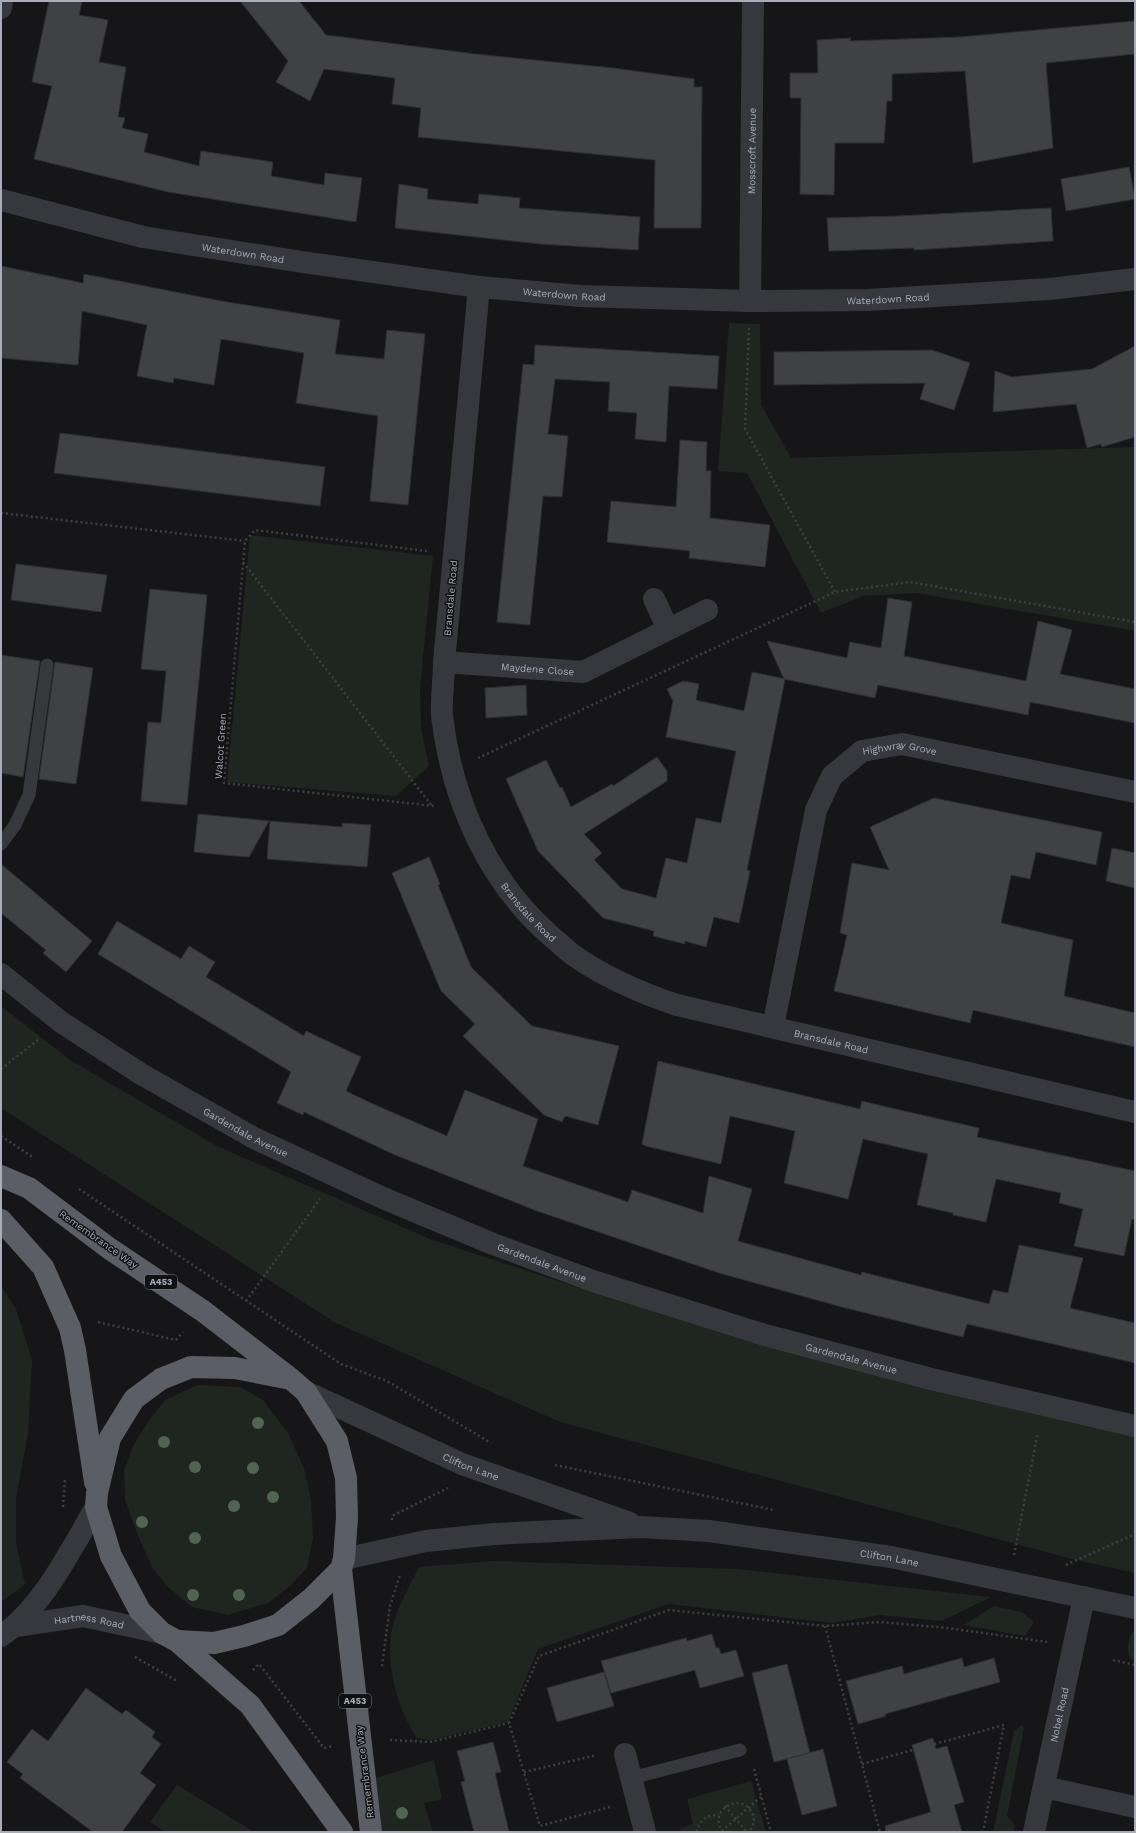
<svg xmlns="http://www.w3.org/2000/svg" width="1136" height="1833" font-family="'Work Sans',sans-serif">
<rect width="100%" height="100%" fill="#161618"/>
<g fill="#1e261f">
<path d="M729,323L760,324L761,405L791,458L1135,447V631L916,593L863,596L821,613L747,473L718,471Z"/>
<path d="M250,535L433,556L420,689L421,728L429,766L396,796L227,782Z"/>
<path d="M1,1006L70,1060L217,1146L430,1239L580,1288L1135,1434V1573L1076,1560L560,1422L334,1322L1,1108Z"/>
<path d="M1,1286L16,1309L32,1360L28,1434L16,1498V1543L25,1584L1,1602Z"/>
<path d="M198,1385L240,1387L263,1400L288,1433L304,1468L311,1499L313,1538L307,1568L289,1587L268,1603L228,1615L192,1607L169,1588L153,1569L138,1536L125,1500L124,1470L133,1446L147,1423L165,1400Z"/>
<path d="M492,1561L738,1569L991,1597L942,1621L880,1615L832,1623L669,1604L538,1649L508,1722L430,1740L417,1738C398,1710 387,1669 391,1635C394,1611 409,1588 419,1567Z"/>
<path d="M994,1606L1022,1612L1034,1622L1025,1636L964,1625Z"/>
<path d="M1135,1629V1661L1130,1659C1126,1650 1128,1636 1135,1629Z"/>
<path d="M1022,1725L1024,1728L1007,1816L1015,1825L1014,1832H993L1014,1731Z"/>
<path d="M434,1760L442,1799L424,1803L433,1832H380L366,1781Z"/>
<path d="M751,1781L766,1832H681L680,1828L693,1824L687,1799Z"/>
<path d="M177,1785L254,1832H166L150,1822Z"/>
</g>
<g fill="#404145" stroke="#303034">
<path d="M49,1H82L79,15L108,20L99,62L126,67L118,117L125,118L122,128L148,134L144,152L199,166L201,151L273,162L271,176L324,185L325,173L362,178L356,222L168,192L34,159L52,86L32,82Z"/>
<path d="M240,1H299L326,35L475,54L613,68L694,79V87H702L701,228H654L655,160L418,137L421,108L392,104L395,78L324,69L310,101L276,82L288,61Z"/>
<path d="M1135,21V54L1046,63L1053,148L973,163L965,71L892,74V101H887L884,143H835L834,195L800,194L801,98H790V73H818L817,40L851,38L850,41L960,37Z"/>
<path d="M1129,167L1135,199L1066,211L1061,179Z"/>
<path d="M399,184L428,189L427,199L478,204L479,194L520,198L519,208L640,217L638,250L540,244L395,228Z"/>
<path d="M1051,208L1053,241L914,250V248L829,251L827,218L899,216Z"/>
<path d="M1,266L83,283L84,274L221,301L340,320L335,354L384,359L387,330L425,334L408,505L370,501L378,416L296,403L304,353L221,339L214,385L174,378L173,383L137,376L147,325L82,311L78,365L1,358Z"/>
<path d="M535,345L719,356L717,389L669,386L666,442L635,439L637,413L608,411L610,382L555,379L548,434L568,436L562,497L543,496L530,625L497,622L523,364L534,365Z"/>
<path d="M1135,346V437L1102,447L1101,444L1087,448L1076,404L993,412L995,371L1012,377L1092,369Z"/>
<path d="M932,350L970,363L954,410L920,399L925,383L774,385V352Z"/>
<path d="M60,433L325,467L320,506L54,473Z"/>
<path d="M680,440L707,442L706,471H711L710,518L770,525L765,567L689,558L690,551L607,542L611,501L676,507Z"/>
<path d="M16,564L107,575L101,612L11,600Z"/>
<path d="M150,589L207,595L187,805L141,801L148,722L161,723L166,671L141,669Z"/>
<path d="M888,598L912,602L904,656L1026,681L1038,621L1072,630L1060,674L1135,689V723L1030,702L1028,715L878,685L875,698L784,679L767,641L847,658L850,642L881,648Z"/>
<path d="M1,655L40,661L23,777L1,773Z"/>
<path d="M55,662L93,668L76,784L39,779Z"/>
<path d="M752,672L785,679L747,870L750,871L739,923L714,917L706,947L685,941V944L653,936L654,931L603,918L538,851L506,779L546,760L560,788L562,787L571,807L612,784L613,786L657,757L667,771V781L584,834L602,853L594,860L622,889L656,898L666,858L687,863L696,818L721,823L736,751L666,737L673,701L667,689L683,681L699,684L696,700L744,711Z"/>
<path d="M526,685L527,715L486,718L485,688Z"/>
<path d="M934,798L1102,832L1096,865L1036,852L1030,879L1011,875L1001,923L1073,940L1064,996L1135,1013V1047L973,1010L970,1023L834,991L847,935L840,933L852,863L889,870L870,827Z"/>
<path d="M198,814L250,819L269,821L249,857L223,855L194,852Z"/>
<path d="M270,821L342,827V823L371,825L367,867L267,859Z"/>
<path d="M1112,848L1135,853V888L1106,881Z"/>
<path d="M429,857L440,884L438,885L471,967L532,1026L619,1046L598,1125L565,1116L562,1122L544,1115L463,1036L475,1024L441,991L392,873Z"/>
<path d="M1,864L92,941L66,972L43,953L46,950L1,913Z"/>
<path d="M117,921L181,959L189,946L215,962L206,977L304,1036L306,1031L361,1057L346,1091L373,1104L447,1136L465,1090L538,1119L523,1166L628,1202L632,1190L703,1213L709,1176L752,1189L738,1241L861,1275L862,1272L989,1304L993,1290L1008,1293L1019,1245L1083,1258L1070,1308L1135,1323V1363L967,1324L963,1337L842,1307L719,1273L537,1211L395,1155L304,1112L303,1115L277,1103L291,1072L98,954Z"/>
<path d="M658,1061L860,1109L862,1101L891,1108L979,1128L977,1137L1135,1171V1220L1132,1219L1124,1256L1074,1246L1083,1209L1059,1203L1061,1193L996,1179L986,1222L953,1215V1213L917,1205L928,1154L863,1139L848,1199L784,1183L795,1131L730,1116L721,1164L646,1146L642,1144Z"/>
<path d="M712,1634L716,1648H719L721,1654L736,1650L744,1676L700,1688L695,1670L611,1693L601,1661L686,1638L687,1641Z"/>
<path d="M962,1658L964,1667L994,1658L1000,1682L885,1714L886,1716L858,1724L846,1681L902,1666L904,1674Z"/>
<path d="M787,1664L810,1753L774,1762L752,1673Z"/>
<path d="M604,1672L614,1706L557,1722L547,1688Z"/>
<path d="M86,1688L122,1714L126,1710L155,1732L152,1737L161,1744L140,1773L156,1785L122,1832H93L20,1778L23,1774L7,1762L32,1729L48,1741Z"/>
<path d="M933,1738L936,1749L947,1746L964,1802L954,1805L962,1832H886L885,1826L931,1812L912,1745Z"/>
<path d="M493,1742L501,1772L495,1773L509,1832H474L461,1782L465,1781L457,1751Z"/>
<path d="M823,1749L837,1806L802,1815L787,1759Z"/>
</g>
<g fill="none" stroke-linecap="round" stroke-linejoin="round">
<g stroke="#3d3f44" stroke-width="2.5" stroke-dasharray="2 3" stroke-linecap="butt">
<path d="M749,328L745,429L835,592"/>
<path d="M1,513L245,541"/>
<path d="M427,551L255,530L245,541L224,783L434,806"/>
<path d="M243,562L432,806"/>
<path d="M478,758L835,592L910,582L1135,622"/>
<path d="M1,1069L39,1039"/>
<path d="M1,1136L34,1158"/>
<path d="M79,1189L341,1364L387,1381L491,1443"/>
<path d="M246,1301L320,1199"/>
<path d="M98,1322L176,1340L183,1332"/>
<path d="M555,1465L774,1510"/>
<path d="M63,1507L65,1478"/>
<path d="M392,1520V1516L448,1488"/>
<path d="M1014,1555L1038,1432"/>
<path d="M1066,1565L1135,1534"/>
<path d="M825,1626L880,1832"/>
<path d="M135,1657L177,1681"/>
<path d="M1113,1660L1135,1665"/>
<path d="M382,1666L390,1606L400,1575"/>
<path d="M253,1670L259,1664L324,1748L334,1746"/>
<path d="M390,1740L430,1742L509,1723"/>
<path d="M862,1764L1004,1725L983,1832"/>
<path d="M754,1769L771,1832"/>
<path d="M524,1772L597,1755"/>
<path d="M725,1806L747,1832"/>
<path d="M610,1807L540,1826L509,1723L539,1656L669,1610L825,1626L880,1622L947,1628L1047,1642"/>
<path d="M722,1831L761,1797"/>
<path d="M697,1832C699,1820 707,1815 719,1815"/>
<path d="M723,1832C706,1811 742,1789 753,1815C755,1821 753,1827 749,1832"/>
</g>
<g stroke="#37383d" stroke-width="13">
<path d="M1,844L15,825L29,795L47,665"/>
<path d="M631,1778L740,1750"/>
</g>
<g stroke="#37383d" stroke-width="22">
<path d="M1,8L2,1"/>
<path id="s1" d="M1,200L143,237L302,262L479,287L581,296L750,301L868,300L1050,289L1135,279"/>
<path id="s2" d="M479,287L444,662C444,679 441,699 442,716C452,801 488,882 553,938C561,944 568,952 576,957C608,979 641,993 677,1005L1135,1112"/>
<path id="s3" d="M750,301L753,1"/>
<path d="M654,599L668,629"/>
<path id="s4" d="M444,662L583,672L707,610"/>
<path id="s5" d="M1,974L61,1022L141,1074L254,1138L383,1198L493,1244L593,1281L765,1335L931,1379L1135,1426"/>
<path id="s6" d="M773,1027L816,810L832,776L862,751L902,744L1135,792"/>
<path id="s7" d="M16,1626L83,1616L162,1633"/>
<path d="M1,1636C42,1609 71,1549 96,1507"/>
<path d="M625,1754L645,1832"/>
<path d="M1044,1787L1135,1807"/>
<path id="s8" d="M1034,1832L1084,1597"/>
</g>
<g stroke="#37383d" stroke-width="22">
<path id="s9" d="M306,1392L462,1464L630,1523"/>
<path id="s10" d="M344,1559L426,1541L494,1534L641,1527L709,1531L891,1557L1135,1608"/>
</g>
<g stroke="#5b5e65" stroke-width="22">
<path d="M1,1176L29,1188L110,1249L203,1311L291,1379L306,1392L337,1441L346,1478L347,1518L344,1559L341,1569L311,1599L278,1625L244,1636L214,1643L177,1641L162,1633L140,1611L111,1556L96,1507L97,1493L110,1438L134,1399L161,1379L191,1367L235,1368L291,1379"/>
<path d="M1,1220L43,1267L70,1328L75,1350L95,1482"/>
<path d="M341,1569L371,1832"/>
<path d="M177,1641L250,1705L342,1832"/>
</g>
</g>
<g fill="#506452">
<circle cx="258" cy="1423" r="6"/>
<circle cx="164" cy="1442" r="6"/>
<circle cx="195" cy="1467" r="6"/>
<circle cx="253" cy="1468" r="6"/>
<circle cx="273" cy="1497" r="6"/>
<circle cx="234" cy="1506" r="6"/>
<circle cx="142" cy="1522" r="6"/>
<circle cx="195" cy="1538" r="6"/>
<circle cx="193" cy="1595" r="6"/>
<circle cx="239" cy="1595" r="6"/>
<circle cx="402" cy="1813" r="6"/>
</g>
<g text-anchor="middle" stroke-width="3" stroke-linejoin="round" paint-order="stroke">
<g fill="#111113" stroke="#7b7e86" stroke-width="1">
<rect x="145" y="1275" width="32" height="14" rx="3"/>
<rect x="339" y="1694" width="32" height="14" rx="3"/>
</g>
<g font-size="9" font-weight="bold" fill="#a8adb8">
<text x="161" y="1285">A453</text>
<text x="355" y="1704">A453</text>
</g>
<g font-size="10" fill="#a8adb8" stroke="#111113">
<text dy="4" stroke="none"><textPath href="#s3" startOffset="150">Mosscroft Avenue</textPath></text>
<text dy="4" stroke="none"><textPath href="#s1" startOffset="248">Waterdown Road</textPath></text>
<text dy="4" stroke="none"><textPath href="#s1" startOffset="572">Waterdown Road</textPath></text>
<text dy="4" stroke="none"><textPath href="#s1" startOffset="896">Waterdown Road</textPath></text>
<text transform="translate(450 598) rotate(-85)" y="4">Bransdale Road</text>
<text dy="4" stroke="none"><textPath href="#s4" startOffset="94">Maydene Close</textPath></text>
<text transform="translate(220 746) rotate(-86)" y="4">Walcot Green</text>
<text dy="4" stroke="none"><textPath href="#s6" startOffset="336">Highwray Grove</textPath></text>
<text dy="4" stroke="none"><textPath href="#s2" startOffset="649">Bransdale Road</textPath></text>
<text dy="4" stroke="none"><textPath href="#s2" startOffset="985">Bransdale Road</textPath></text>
<text dy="4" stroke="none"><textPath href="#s5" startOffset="292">Gardendale Avenue</textPath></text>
<text transform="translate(99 1239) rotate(35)" y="4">Remembrance Way</text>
<text dy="4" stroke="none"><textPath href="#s5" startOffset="616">Gardendale Avenue</textPath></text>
<text dy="4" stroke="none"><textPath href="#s5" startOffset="940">Gardendale Avenue</textPath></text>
<text dy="4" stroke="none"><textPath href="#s9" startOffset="181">Clifton Lane</textPath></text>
<text dy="4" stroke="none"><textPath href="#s10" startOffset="550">Clifton Lane</textPath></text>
<text dy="4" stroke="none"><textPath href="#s7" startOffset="74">Hartness Road</textPath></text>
<text dy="4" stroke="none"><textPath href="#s8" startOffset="120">Nobel Road</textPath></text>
<text transform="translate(364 1772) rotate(-97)" y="4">Remembrance Way</text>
</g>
</g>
<rect width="1136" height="1833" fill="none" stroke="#a8adb8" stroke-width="4"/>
</svg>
